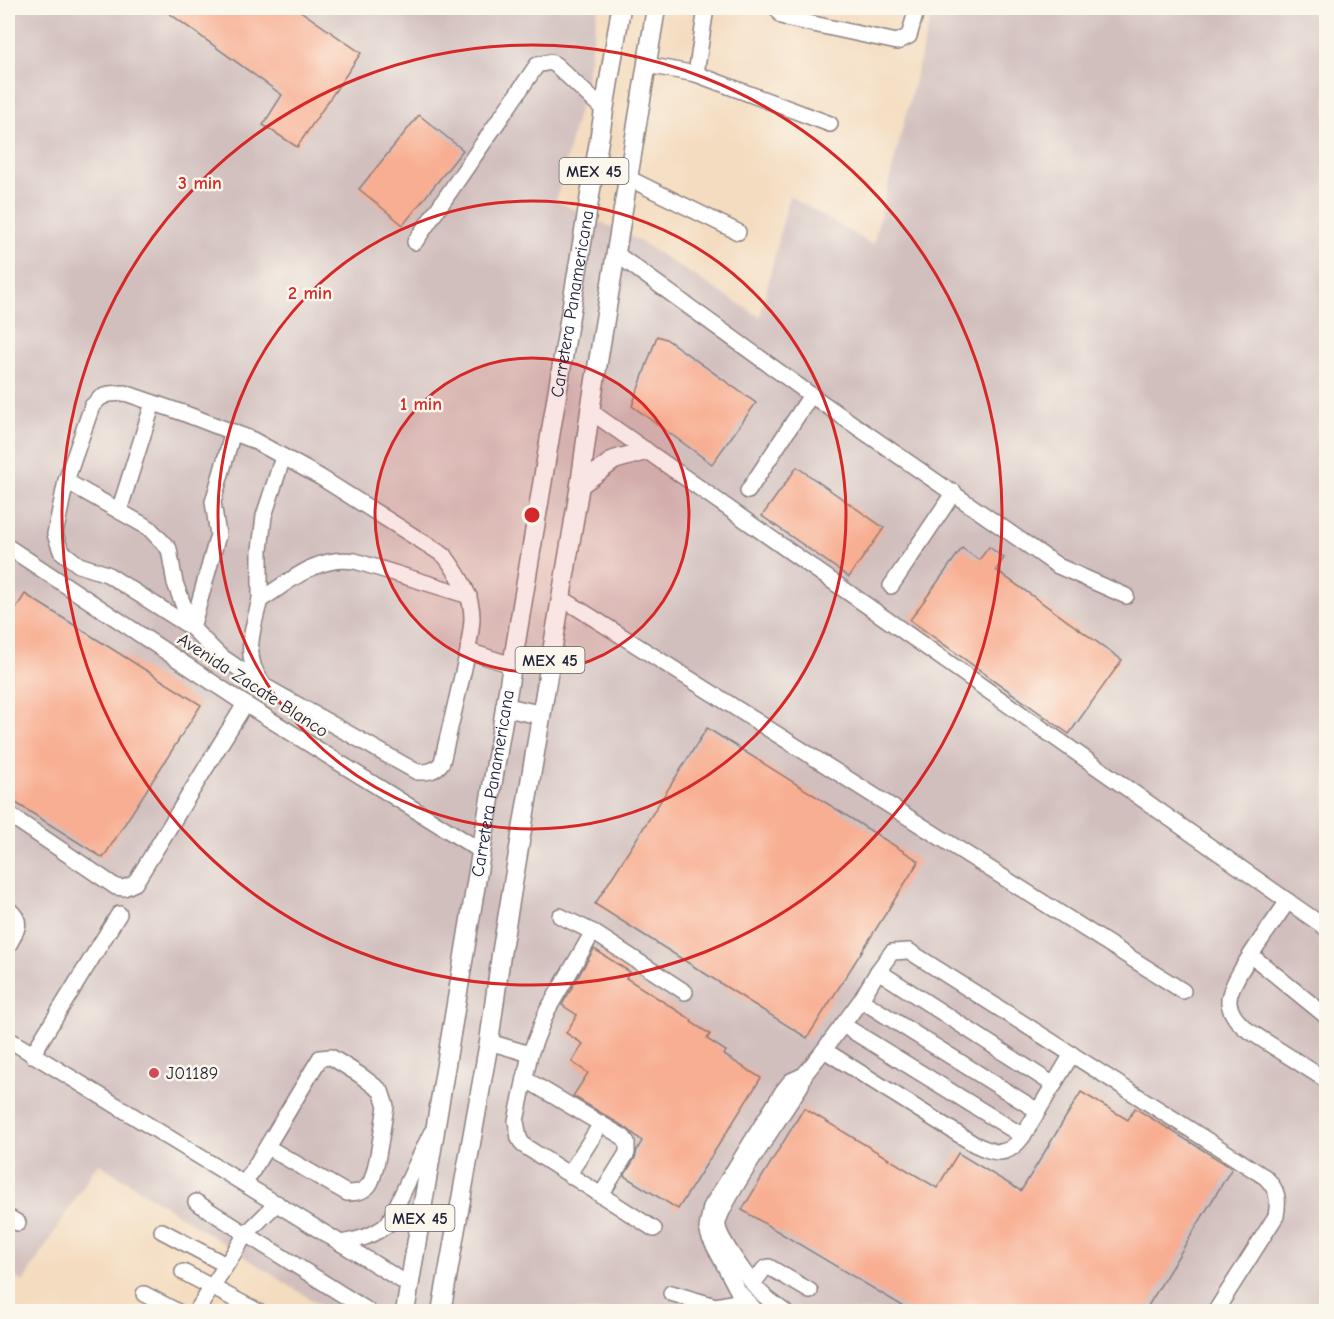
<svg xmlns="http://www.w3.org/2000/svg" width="1334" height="1319" font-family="'Comic Neue',sans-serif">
<rect width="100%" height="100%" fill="#fbf7ec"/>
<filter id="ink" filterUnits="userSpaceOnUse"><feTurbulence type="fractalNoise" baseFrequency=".0167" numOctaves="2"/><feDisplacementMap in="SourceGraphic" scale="12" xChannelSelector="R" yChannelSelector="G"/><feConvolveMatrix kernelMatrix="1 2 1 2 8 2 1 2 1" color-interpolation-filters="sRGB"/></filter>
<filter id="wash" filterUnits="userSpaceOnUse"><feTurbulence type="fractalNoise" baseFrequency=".008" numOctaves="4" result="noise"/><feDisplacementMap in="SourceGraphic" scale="24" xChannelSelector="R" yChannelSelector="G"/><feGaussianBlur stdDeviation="1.35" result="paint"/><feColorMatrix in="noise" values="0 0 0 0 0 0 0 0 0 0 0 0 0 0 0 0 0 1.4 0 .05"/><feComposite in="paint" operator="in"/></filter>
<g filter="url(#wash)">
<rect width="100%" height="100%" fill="#f4dcc0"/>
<path fill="#d1bfbe" d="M8,8H598L587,76L556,201L634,238L760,317L789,196L873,245L933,8H1326V1311H329L98,1163L23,1282L8,1272Z"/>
<g id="blocks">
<g fill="#f8ae92">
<path d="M162,8H296L361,53L297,147L263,125L282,95Z"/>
<path d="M419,115L463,150L403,225L359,189Z"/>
<path d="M657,336L666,339L756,403L712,464L632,406Z"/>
<path d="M797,467L884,528L849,577L762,516Z"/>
<path d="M989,547L1004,558L996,570L1122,660L1069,734L910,620L962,548L979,560Z"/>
<path d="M25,594L201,705L103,858L8,798V621Z"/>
<path d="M707,728L919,861L807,1038L595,904Z"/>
<path d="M594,949L630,972L626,978L692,1020L691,1022L710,1034L707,1039L726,1051L724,1055L761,1078L678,1209L624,1176L635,1158L637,1150L642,1141L628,1129L573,1096L588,1073L572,1062L583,1044L566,1033L577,1015L562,1005Z"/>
<path d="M1081,1092L1128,1120L1135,1108L1232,1168L1145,1311H911L742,1210L804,1108L937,1188L958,1153L1021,1191Z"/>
</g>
</g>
</g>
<g filter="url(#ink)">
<use href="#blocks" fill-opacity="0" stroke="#8b7f7e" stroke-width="1.5"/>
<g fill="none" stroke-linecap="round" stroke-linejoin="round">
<defs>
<g id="minor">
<path d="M777,8L782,16L790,19L897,42L909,36L917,8"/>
<path d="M647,65L696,74L830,124"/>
<path d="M696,74L706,8"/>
<path d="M628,178L738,232"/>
<path d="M415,242L537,65L550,62L556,65L604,110"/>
<path d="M615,253L811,395L1058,566L1126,596"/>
<path d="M590,411L1326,928"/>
<path d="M66,481L149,528L169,549L175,583L192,628"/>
<path d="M748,491L811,395"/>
<path d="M119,511L153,403"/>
<path d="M8,547L245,704L481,851"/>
<path d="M891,586L954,492"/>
<path d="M560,597L1183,991"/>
<path d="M260,600V550L264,516L283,457"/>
<path d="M192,628L218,535L213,502L233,432"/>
<path d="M468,651L442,762C435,772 428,772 417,772L266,687L219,655L192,628L107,574L79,565L61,551L55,534L66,481L92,406L100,398L109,394L125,393L183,413L253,440L320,477L445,556C458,574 472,594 472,617C472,628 469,640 468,651L512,665"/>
<path d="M262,682C242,658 253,627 260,600C291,581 317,555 355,561L469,596"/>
<path d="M8,814L116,887L124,888L135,883L245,704"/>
<path d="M1288,901C1275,921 1227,982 1229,1002C1230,1014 1238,1022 1246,1029L1326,1080"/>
<path d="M8,909C25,922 16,931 8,946"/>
<path d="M560,916L593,932L685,992"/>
<path d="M593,932L547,1011L530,1054L516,1121L519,1138L523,1145L654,1229"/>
<path d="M1252,956L1326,1016"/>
<path d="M878,971L1054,1085"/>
<path d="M861,1000L1038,1111"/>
<path d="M843,1025L1023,1136"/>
<path d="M8,1039L409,1285"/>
<path d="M489,1042L530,1054"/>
<path d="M824,1050L974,1144C996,1154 1007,1158 1023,1136L1072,1054"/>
<path d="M32,1055L119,914"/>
<path d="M525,1079L623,1137L627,1142V1153L601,1195"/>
<path d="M569,1174L601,1124"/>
<path d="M245,1183L320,1058L331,1057L360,1075L381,1091L386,1106C383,1122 377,1175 369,1185C363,1192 356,1193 347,1193L267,1147"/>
<path d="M196,1202L246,1234L277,1203"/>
<path d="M8,1217L18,1223"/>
<path d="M162,1231L226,1265"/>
<path d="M340,1243C359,1240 373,1236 388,1224L431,1133"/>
<path d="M183,1272L259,1312"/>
<path d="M753,1284L764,1269L769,1267L810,1291"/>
<path d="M671,1293L715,1306L745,1300"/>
<path d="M144,1294L178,1312"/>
<path d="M196,1312L246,1234L367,1310"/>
<path d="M757,1312L738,1291L710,1238L707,1228L711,1207L783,1091L791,1081L804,1075L824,1050L861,1000L878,971L892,952L909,951L1265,1177C1278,1190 1279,1199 1276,1216L1215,1312"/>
<path d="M785,1312C776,1305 767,1299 760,1292C750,1281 719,1239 718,1226C716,1208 788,1107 801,1085L804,1075"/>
</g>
<g id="major">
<path d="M580,485L614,460L645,451"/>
<path d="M505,707L541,715"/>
<path id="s1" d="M405,1312L621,8"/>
<path d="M441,1312L489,1042L501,955L580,485L590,411L656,8"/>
</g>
</defs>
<use href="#minor" stroke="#8b7f7e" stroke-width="18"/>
<use href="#major" stroke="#8b7f7e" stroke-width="21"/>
<use href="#minor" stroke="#fff" stroke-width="15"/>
<use href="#major" stroke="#fff" stroke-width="18"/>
</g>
</g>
<circle cx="532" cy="515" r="157" fill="#d62828" fill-opacity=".12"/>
<g fill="none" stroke="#d62828" stroke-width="3">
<circle cx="532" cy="515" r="157"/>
<circle cx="532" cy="515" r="314"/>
<circle cx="532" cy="515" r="470"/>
</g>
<circle fill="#d1495b" stroke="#fbf7ec" stroke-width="2" cx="154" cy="1073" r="6"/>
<g text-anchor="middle" stroke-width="5" stroke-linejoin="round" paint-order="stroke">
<g fill="#fbf7ec" stroke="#636270" stroke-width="1.5">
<rect x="559.5" y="158" width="69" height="26" rx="4.5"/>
<rect x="515.5" y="647" width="69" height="26" rx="4.5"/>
<rect x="385.5" y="1205" width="69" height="26" rx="4.5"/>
</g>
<g font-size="16" font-weight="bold" fill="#22223b">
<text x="594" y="177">MEX 45</text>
<text x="550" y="666">MEX 45</text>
<text x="420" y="1224">MEX 45</text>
</g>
<g font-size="18" fill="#22223b" stroke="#fbf7ec">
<text dy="6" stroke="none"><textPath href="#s1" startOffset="1022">Carretera Panamericana</textPath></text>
<text transform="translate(253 685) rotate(33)" y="6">Avenida Zacate Blanco</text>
<text dy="6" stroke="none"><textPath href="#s1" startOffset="536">Carretera Panamericana</textPath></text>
</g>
<g font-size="18" fill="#22223b" stroke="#fbf7ec" text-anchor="start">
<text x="166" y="1079">J01189</text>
</g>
</g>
<circle cx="532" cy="515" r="9" fill="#d62828" stroke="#fbf7ec" stroke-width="3"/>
<g font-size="18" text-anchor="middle" font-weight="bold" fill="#d62828" stroke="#fbf7ec" stroke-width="5" stroke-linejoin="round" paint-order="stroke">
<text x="200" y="189">3 min</text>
<text x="310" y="299">2 min</text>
<text x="421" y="410">1 min</text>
</g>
<rect width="1334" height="1319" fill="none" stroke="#fbf7ec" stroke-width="30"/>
</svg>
